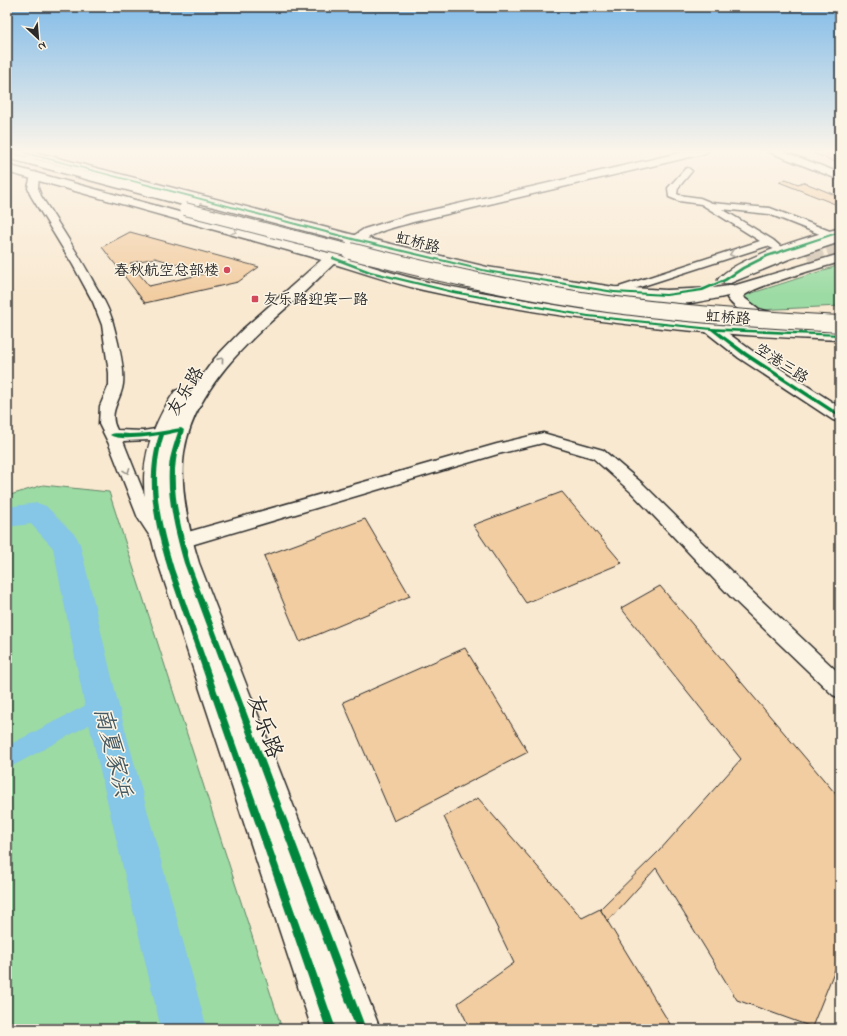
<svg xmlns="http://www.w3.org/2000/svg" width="847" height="1036" font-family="'Indie Flower','LXGW WenKai TC',sans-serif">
<rect width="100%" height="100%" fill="#f9e9d1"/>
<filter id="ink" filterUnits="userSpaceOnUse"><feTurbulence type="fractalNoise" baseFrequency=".025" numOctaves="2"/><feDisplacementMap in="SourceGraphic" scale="8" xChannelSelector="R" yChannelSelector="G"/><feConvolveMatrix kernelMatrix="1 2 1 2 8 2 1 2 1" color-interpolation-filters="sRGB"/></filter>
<g filter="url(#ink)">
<g fill="#9cdba4" stroke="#648368">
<path d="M840,265V306L758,310L737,298Z"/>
<path d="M43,485L109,492L282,1029H7V496Z"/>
</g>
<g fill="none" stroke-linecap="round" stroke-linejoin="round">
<path fill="#86c6e7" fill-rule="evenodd" d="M102,697L109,700L112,707L109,714L7,769V746Z"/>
<path fill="#86c6e7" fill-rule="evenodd" d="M37,503L46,506L76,536L80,544L119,707L207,1029H161L85,707L53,548L31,524L7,527V507Z"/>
</g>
<g fill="#f2cda2" stroke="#2b2b2b" fill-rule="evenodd">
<path d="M820,151H840V164L813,153Z"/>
<path d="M786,179L798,184L803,182L840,197V206L779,182Z"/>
<path d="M130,232L259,267L238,282L145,303L102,247ZM155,258L208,273L149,286L130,263Z"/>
<path d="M562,492L622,563L526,603L473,525Z"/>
<path d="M365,519L410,596L300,642L264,556Z"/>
<path d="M660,586L840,799V957L812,1027L737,1000L656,868L608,921L600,909L659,851L741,759L621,608Z"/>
<path d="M465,648L528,752L394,821L343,702Z"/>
<path d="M478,798L582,918L600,909L673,1029H470L458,1003L514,963L444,817Z"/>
</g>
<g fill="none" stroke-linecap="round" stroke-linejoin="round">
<path stroke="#d0c3b0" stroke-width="12" stroke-dasharray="12 6" stroke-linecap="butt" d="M827,252L840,248"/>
<path stroke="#d0c3b0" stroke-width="16" stroke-dasharray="16 8" stroke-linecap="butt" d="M808,258L830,251"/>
<defs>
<g id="street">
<path d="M688,168L692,171L678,188L677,194L679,195L700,198L712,203L770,208L835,233L836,235L831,238L827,237L769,214L722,209L773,240L781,247L776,250L767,246L618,294H610L608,292L610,290L760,241L701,204L679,201L669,197L668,188L685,169Z"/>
<path d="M35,172L39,175L38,188L41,196C59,225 79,254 95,285C103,298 111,312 114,327C118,342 125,368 123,384C121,401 107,412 117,430L143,431L174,426L179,427L181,431L179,435L151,440L123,441L153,516L168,535L181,534L497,444L543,433L603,450L643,484L745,585L840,674V698L833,695L731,597L631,492L593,458L543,443L498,454L181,548L163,549L157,547L138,518L109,444L99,424L100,406L109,385V373L102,325L93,302L73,265L31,196L28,188L31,175Z"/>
</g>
<g id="secondary">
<path d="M688,151H708L703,154L413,222C400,226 385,229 373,235C345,250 324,274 301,295C252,337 188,392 183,462C181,496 189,530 199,563L380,1029H312L156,556C139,491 136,449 175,391L181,389L187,391L189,394L215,358L243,329L335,248L364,229L410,215Z"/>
<path d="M767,151H782L840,173V180Z"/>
<path d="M840,228V236L771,260L730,283H720L718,280C732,259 814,235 840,228Z"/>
<path d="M712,324L718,326L751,350L840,407V422L833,420L739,358L706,332L704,329L706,326Z"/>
</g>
<g id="primary">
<path d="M12,151H31L358,236L487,267L614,287L666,290L714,288L736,285L840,254V262C824,267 749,287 743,297L759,309L783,316L785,319L783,322C764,327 738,313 727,298L729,295C673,304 616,297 560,288C509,279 459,269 409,257C276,225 145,188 13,153Z"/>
<path d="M7,165L351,259C402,279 455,288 509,297C619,317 729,326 840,330V340C700,335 561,321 423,290C384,281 347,267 308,256C208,228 107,200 7,172Z"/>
<path d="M840,234V242L789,259L730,283H720L718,280L720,277L779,253Z"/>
</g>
<g id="highway">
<path d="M7,152L198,201L200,204L194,208L7,158Z"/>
<path d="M738,285L743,286L745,289L743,292C705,303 669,307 629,305L624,303L621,300L577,299L572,297L569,294L572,291L577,289L643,291L648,293L650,296C681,297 709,292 738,285Z"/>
</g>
</defs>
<use href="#street" stroke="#2b2b2b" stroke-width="3"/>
<use href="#secondary" stroke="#2b2b2b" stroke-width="3"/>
<use href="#primary" stroke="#2b2b2b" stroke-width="3"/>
<use href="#highway" stroke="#2b2b2b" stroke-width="3"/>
<use href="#street" fill="#fcf5e5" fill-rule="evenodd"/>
<use href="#secondary" fill="#fcf5e5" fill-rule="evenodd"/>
<use href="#primary" fill="#fcf5e5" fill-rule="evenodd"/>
<use href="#highway" fill="#fcf5e5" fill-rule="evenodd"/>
<defs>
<path id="highway-bridge-far1" d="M185,209L354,252"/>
<path id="highway-bridge" d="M350,251C435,273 521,292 608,304C685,314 762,320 840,324"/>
</defs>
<use href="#highway-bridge-far1" stroke="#2b2b2b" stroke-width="14" stroke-linecap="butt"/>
<use href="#highway-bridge" stroke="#2b2b2b" stroke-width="18" stroke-linecap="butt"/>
<use href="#highway-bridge-far1" stroke="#fcf5e5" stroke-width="12"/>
<use href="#highway-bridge" stroke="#fcf5e5" stroke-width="16"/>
<defs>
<g id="cycleway">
<path d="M16,151H21L357,239L487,270L614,291L666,294L701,289L724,279L742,267L766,255L840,231V233L768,257L744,269L726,281L703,291L666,296L614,293L487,272L356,241Z"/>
<path d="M332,257H334L371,271L453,291L588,315L712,328L840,334V336L717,331L747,353L840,414V418L743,355L711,330L588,317L453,293L369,273L332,259Z"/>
<path d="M181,428L184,430C181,440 177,450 176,460C171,493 182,531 190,563L366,1029H356L184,563C175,531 165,492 170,459C172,450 175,441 178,432L164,435C149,480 161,525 174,569L336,1029H326L168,569C155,525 144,480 159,435C148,437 119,441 110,435C115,432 123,434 129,434C147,434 164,431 181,428Z"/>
</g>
</defs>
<use href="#cycleway" stroke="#fcf5e5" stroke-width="2"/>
<use href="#cycleway" fill="#00873e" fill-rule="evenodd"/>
</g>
<defs><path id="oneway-chevron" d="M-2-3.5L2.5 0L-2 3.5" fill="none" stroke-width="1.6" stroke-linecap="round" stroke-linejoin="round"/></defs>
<g stroke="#949088">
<use href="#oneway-chevron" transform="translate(234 231) rotate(15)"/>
<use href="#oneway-chevron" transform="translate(732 254) rotate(162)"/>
<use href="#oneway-chevron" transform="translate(221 360) rotate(-50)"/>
<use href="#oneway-chevron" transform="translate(127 471) rotate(69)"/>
</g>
</g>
<linearGradient id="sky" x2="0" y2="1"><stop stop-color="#81bbe8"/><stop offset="0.51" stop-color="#fcf5ea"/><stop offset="1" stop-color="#fcf5ea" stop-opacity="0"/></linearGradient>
<rect width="847" height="296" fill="url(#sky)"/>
<g fill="#d1495b" stroke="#fcf5e5" stroke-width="1.5">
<circle cx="227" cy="270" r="4"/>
<rect x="251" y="295" width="8" height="8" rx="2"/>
</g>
<g text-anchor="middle" stroke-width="3" stroke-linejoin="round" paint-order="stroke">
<g font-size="15" fill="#2b2b2b" stroke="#fcf5e5">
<text transform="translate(418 242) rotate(14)" y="5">虹桥路</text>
<text transform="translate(728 317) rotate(4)" y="5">虹桥路</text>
<text transform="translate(782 363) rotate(33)" y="5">空港三路</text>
</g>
<g font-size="15" fill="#2b2b2b" stroke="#fcf5e5" text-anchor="end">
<text x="219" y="275">春秋航空总部楼</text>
<text x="263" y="304" text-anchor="start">友乐路迎宾一路</text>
</g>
<g font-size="18" fill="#2b2b2b" stroke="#fcf5e5">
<text transform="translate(185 391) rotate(-59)" y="6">友乐路</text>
</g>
<g font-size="22" fill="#2b2b2b" stroke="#fcf5e5">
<text transform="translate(266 726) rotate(70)" y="8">友乐路</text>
</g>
<g font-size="23" font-style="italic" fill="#465a63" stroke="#fcf5e5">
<text transform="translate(114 752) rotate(76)" y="8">南夏家浜</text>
</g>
</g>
<rect width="847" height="1036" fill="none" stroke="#fcf5e5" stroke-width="24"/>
<rect x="12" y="12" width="823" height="1012" fill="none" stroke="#2b2b2b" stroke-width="1.5" filter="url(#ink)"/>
<g transform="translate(38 38) rotate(154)" stroke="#fcf5e5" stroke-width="3" paint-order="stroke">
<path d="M0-3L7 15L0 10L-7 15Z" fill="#2b2b2b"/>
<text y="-6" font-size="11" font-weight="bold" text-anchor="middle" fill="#2b2b2b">N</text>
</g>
</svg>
